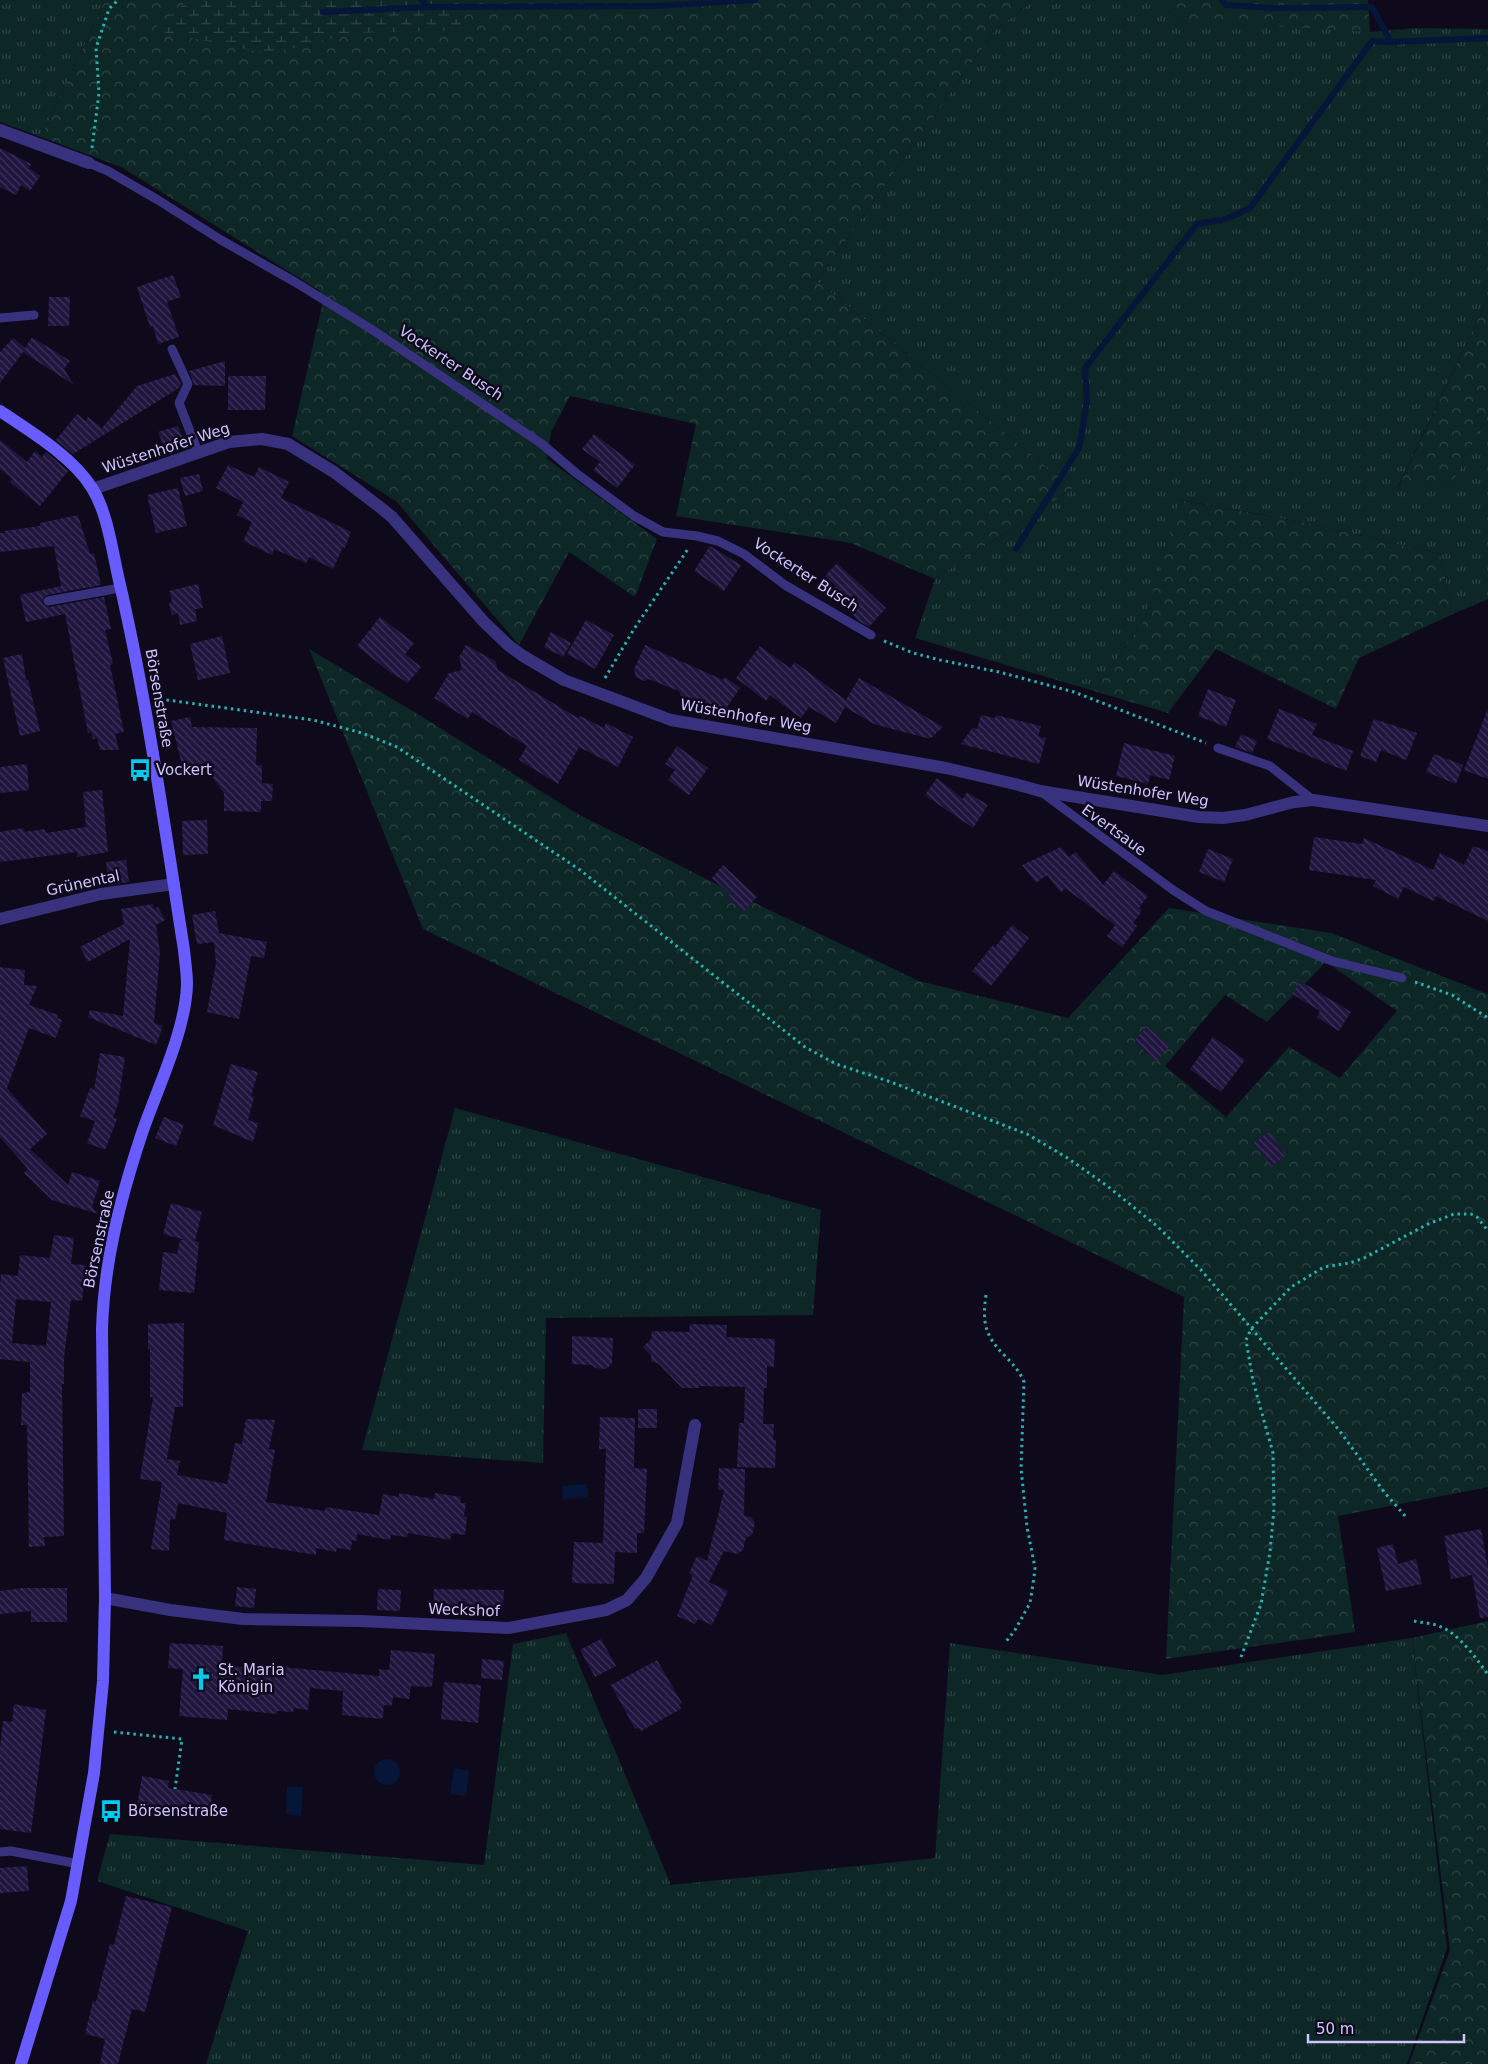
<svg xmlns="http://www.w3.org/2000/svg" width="1488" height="2064" font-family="'DejaVu Sans',sans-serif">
<defs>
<pattern id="grass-tufts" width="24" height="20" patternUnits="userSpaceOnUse" patternTransform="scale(1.25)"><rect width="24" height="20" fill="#0d2626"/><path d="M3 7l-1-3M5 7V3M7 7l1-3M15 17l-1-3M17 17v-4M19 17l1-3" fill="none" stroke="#2f4447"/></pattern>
<pattern id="forest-crowns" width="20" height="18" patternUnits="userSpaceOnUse" patternTransform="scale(1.25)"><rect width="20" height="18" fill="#0d2626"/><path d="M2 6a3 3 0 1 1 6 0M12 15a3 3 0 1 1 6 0" fill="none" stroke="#2f4447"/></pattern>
<pattern id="wetland-marsh" width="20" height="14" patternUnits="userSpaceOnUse" patternTransform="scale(1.25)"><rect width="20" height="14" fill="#0d2626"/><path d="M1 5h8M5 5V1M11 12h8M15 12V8" fill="none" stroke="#2f4447"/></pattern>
<pattern id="building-back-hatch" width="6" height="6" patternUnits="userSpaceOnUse" patternTransform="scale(1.25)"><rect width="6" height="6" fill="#1f153e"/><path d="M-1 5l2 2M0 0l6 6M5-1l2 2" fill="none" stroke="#3e365b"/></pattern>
</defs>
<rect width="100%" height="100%" fill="#0e0a1c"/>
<g fill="url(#grass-tufts)">
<path d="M0,0H108L104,3L41,137L0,122Z"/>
<path d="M1034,0H1157L1178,20L1341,28L1370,32L1415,28L1488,29V298L1398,487L1452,484L1488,414V599L1453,614L1440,554L1302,522L1180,500L1145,619L1094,691L915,638L935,579L1073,488L817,281L996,29Z"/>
<path d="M455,1108L821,1210L813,1315L546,1318L543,1463L362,1450Z"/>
<path d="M566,1633L671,1885L935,1858L950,1643L1162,1675L1412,1638L1447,1948L1407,2064H206L248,1931L97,1881L110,1834L484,1865L513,1644Z"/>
</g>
<g fill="url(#forest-crowns)" fill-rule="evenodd">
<path d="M108,0H1034L996,29L817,281L1073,488L935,579L851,543L676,516L696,424L570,396L551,432L547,459L657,539L635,597L569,552L519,645L396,501L292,436L322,306L320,291L121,167L41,137L104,3Z"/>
<path d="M1157,0H1368L1370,32L1178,20Z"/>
<path d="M1488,298V414L1452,484L1398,488Z"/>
<path d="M1179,500L1302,522L1440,554L1453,614L1359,658L1336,709L1216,649L1168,713L1094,691L1145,619Z"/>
<path d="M309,649L424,718L576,813L738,895L919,981L1068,1018L1169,908L1331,933L1488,994V1487L1338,1516L1355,1632L1166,1659L1184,1297L423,929ZM1326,962L1397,1011L1340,1078L1289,1047L1226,1117L1165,1066L1225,995L1267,1022Z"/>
<path d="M1488,1621V2064H1409L1450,1950L1412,1638Z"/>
</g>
<path fill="url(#wetland-marsh)" d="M188,0H452L463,30L351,33L270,54L153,30Z"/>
<g fill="#061639">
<path d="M587,1484L588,1497L563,1499L562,1486Z"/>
<circle cx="387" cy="1772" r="13"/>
<path d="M454,1768L469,1771L466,1796L450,1794Z"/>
<path d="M287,1787H303L301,1816L286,1814Z"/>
</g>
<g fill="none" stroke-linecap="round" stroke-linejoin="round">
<g stroke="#061639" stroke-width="6">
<path d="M422,0L428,7L655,6L755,0"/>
<path d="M1222,0L1226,5L1273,8L1372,7L1391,42L1488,38"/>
<path d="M323,12L428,7"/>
<path d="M1016,549L1079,448L1087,401L1085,368L1197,224L1226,219L1250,208L1372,41L1391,42"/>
</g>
</g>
<g fill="url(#building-back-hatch)" fill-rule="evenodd">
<path d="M0,148L31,164L29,168L40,176L30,191L21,185L16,195L0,187Z"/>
<path d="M173,275L181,297L167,302L179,337L158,344L153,326L150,327L137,287Z"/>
<path d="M49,297H70L69,326H48Z"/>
<path d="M32,337L70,361L64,369L74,385L23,352L0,383V352L13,338L25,348Z"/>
<path d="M225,361V386L194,385L189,371Z"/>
<path d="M175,374L181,384L179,388L73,454L56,440L77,414L86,421L88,417L102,428L137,386Z"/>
<path d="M228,376H266L265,410H228Z"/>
<path d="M178,426L183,440L164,447L158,432Z"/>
<path d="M594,434L635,465L617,488L593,470L600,462L582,449Z"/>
<path d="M0,440L27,462L35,451L42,457L46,452L68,471L40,506L10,482L12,479L0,469Z"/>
<path d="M228,465L254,477L259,467L289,482L281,498L351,532L345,548L343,547L333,569L309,557L306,563L274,549L272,555L243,541L252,522L237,515L243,502L216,488Z"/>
<path d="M199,474L203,491L185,496L180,478Z"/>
<path d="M178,488L187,526L156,533L147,495Z"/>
<path d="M78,515L90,554L94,553L101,585L47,595L44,597L42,602L44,605L49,607L104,597L111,629L105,630L113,664L110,665L124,732L115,734L119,750H100L97,738L93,739L91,732L88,733L65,614L26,622L20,595L61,586L54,546L0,552V533H5L4,531L40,526V523Z"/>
<path d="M710,546L741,565L724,591L694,571Z"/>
<path d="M837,563L886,608L869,627L859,621L829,593L836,586L825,576Z"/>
<path d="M198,584L203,608L195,609L197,621L180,625L178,613L172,615L169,604L172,600L169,591Z"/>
<path d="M380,617L414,643L405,654L421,667L408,683L390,672L357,646Z"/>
<path d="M586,620L614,635L595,669L567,654Z"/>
<path d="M551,632L571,643L563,657L544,647Z"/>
<path d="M222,636L230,673L198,680L190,644Z"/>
<path d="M466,645L495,661L498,670L578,718L580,716L604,728L606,723L633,737L618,767L579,747L558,784L519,760L527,746L472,712L468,719L434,698L449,673L462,670L459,657Z"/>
<path d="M645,645L723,680L725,677L740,688L721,716L706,705L695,700L689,702L682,698L679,691L648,679L644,681L636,677L634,669Z"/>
<path d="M760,646L790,668L795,662L846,700L859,678L943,727L931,738H927L874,724L845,707L836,723L809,707L801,718L770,695L766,701L736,678Z"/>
<path d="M22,654L26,680H28L40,731L20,736L3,658Z"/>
<path d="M1208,689L1236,700L1226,727L1198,716Z"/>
<path d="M1279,709L1317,724L1312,735L1353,751L1346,771L1267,739Z"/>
<path d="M1487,711H1488V779L1464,770Z"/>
<path d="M981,715L995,718L996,715L1041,726L1038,736L1046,738L1039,764L961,744L972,728L977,729Z"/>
<path d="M190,717L192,727L257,728L256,765H262V783L273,784L272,801H261V812L224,811V793L208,772L185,777L171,721Z"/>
<path d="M1374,719L1417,733L1406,760L1381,750L1376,762L1360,756Z"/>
<path d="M1241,734L1257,741L1252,753L1235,747Z"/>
<path d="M1124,743L1175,756L1169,780L1150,775L1148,784L1116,776Z"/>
<path d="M677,746L708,768L689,795L668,780L675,770L665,764Z"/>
<path d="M1434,754L1463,765L1456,784L1426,772Z"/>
<path d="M27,764L29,790L0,793V767Z"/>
<path d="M937,778L963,799L967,792L988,805L973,828L925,795Z"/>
<path d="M102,790L108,852L77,857V852L0,862V832L23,828L24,832L45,829L46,833L86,827L83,792Z"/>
<path d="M207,820L208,854L183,855L182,821Z"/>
<path d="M1314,837L1362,844L1364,838L1433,870L1440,853L1464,865L1473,846L1488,851V921L1436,896L1434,901L1404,887L1398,899L1373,886L1376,880L1309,870Z"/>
<path d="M1061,847L1069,857L1076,852L1103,885L1114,871L1148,896L1139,908L1142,911L1133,923L1137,926L1122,947L1107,936L1115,925L1065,888L1061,893L1047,875L1036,883L1022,865Z"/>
<path d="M1208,849L1233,859L1224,882L1199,872Z"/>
<path d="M126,860L129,882L109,885L106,862Z"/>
<path d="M723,865L757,897L743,912L727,897L730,894L712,878Z"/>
<path d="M153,904L154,909L158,907L165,920L156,925L160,952L154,1023L163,1026L156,1045L88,1017L90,1010L123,1016L130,939L88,962L80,947L124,924L121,909Z"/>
<path d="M215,911L219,933L267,942L264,958L251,956L239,1019L207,1012L216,963L214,942L197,944L192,915Z"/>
<path d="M1012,925L1029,938L991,986L972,971L993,945L995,947Z"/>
<path d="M0,967L25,970L24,985L37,986L29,1005L58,1015L57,1018L62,1020L56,1038L29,1028L7,1088L47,1134L30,1149L68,1185L72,1172L100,1181L92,1207L98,1214L52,1200L24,1173L28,1169L0,1137Z"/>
<path d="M1300,981L1351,1012L1339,1031L1317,1017L1320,1011L1292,994Z"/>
<path d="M1147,1026L1170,1046L1156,1062L1134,1042Z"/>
<path d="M1213,1037L1245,1060L1221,1092L1190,1069Z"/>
<path d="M100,1053L125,1057L118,1104L113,1118L117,1119L105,1150L87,1143L95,1121L80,1116L90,1088L94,1090Z"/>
<path d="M231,1064L258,1072L251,1096L254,1097L248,1120L258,1123L253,1142L213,1125Z"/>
<path d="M164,1117L184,1125L176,1146L155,1138Z"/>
<path d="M1269,1132L1286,1155L1271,1167L1253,1143Z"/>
<path d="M171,1203L202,1212L195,1241L199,1242L194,1293L159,1290L163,1252L177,1254L180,1240H185L163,1234Z"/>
<path d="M54,1235L74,1238L71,1264L86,1265L82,1301L71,1300L64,1358V1384H62L64,1536L44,1537L45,1546L29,1547L27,1425H21L22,1393L30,1392V1362L0,1359V1286L1,1274L18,1276L20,1255L50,1258ZM16,1299L51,1302L46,1346L12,1343Z"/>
<path d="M184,1323L183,1407H175L167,1459L180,1461L177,1475L227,1484L235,1443L242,1444L246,1419L275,1420L269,1449L275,1450L266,1502L325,1511L326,1507L379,1515L383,1494L399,1497V1493L434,1499L435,1493L461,1497L460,1503H466L464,1516L467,1517L465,1535L452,1533L450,1540L408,1533L407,1537L391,1535L390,1540L357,1534L356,1541L352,1540L351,1550L337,1548L336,1552L316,1548V1555L224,1540L227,1513L178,1503L175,1520L170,1519L169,1551L151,1549L162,1482L140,1479L153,1397H150V1349H148V1324Z"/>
<path d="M690,1324L727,1325L726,1337L775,1339L774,1367L767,1366V1388H764L763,1424H774L773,1440H776L775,1468L737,1467L739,1423H744L745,1387L699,1386V1388H682L658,1363L651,1362V1355L643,1347L651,1339L652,1331L689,1332Z"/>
<path d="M572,1336L613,1338L612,1364L606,1369L595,1368L592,1365L572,1364Z"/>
<rect x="638" y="1409" width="19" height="19"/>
<path d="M600,1417L635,1418L634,1468L647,1469L644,1533H637V1553L615,1552L614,1584L572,1583L574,1542L603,1543L606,1449H599Z"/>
<path d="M719,1468L745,1469L744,1516L751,1517L755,1523L752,1535L746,1538L743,1550L738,1554L724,1551L709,1582L728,1591L712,1625L698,1619L695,1624L677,1616L693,1575L689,1573L697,1556L707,1561L724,1490H718Z"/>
<path d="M1481,1529L1488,1567V1617L1480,1618L1472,1575L1451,1579L1444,1536Z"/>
<path d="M1393,1544L1398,1564L1416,1559L1422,1584L1386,1591L1377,1548Z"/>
<path d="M237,1587L256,1589L254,1608L235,1606Z"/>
<path d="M22,1588H67V1622H31V1611L0,1614V1591Z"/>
<path d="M378,1589L401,1590L400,1611L377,1610Z"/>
<path d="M434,1589L504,1590L503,1608H483V1614L433,1613Z"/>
<path d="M601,1639L616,1666L595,1677L580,1650Z"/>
<path d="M170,1643L223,1646L222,1665L261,1669V1666L281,1667L379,1676V1669L389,1670L391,1650L435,1654L432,1687L411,1686L409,1699L393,1697L392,1706L384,1705L383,1717L381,1719L342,1715L343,1691L310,1688L308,1710L294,1708L293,1712L277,1711V1714L228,1709L227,1720L179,1716L183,1669L168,1668Z"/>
<path d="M482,1659L504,1661L502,1680L481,1678Z"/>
<path d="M657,1660L682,1703L679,1705L681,1709L641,1731L639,1728L635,1729L611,1685Z"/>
<path d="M444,1682L481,1685L478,1723L441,1719Z"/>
<path d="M14,1704L46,1710L31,1833L0,1829V1748L3,1721L12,1722Z"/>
<path d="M142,1776L169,1781L168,1788L212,1795L208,1817L167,1810L166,1817L136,1812Z"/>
<path d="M27,1866L29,1891L0,1893V1868Z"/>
<path d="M126,1896L172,1907L145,2012L132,2009L118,2064H100L105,2039L85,2034L93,2001L96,2002L110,1944L114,1945Z"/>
</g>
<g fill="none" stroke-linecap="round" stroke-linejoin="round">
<g stroke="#25b3b1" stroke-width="3" stroke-dasharray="2.5 4" stroke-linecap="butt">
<path d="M92,148L99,93L96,48L109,9L118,0"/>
<path d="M884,641L913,653L940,660L999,672L1074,692L1206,743"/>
<path d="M605,678L634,629L688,549"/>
<path d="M160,699L313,720L362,733L397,747L580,870L805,1047L836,1064L888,1081L1027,1134L1066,1157L1106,1185L1157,1226L1201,1270L1339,1430L1384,1492L1406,1517"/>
<path d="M1415,982L1452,995L1488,1018"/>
<path d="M986,1295C982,1323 985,1336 1005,1356C1013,1364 1020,1372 1024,1382L1021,1468L1027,1527L1035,1568L1034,1577L1030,1603L1015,1630L1005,1643"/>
<path d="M1414,1621C1423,1623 1433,1623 1441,1627C1458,1633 1478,1660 1488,1675"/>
<path d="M1241,1657L1261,1604L1270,1552L1274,1509L1273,1453L1253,1381L1246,1340L1251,1329L1291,1287L1324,1267L1350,1263L1364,1258L1428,1224L1454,1214H1471L1477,1217L1488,1231"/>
<path d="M114,1732L182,1739L175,1789"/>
</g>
<g stroke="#38327e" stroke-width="9">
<path d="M89,163L108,171L158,200L221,240L295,282L371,329L542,444L576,473L634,516L663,532L697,536L718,541L744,554L785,585L871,635"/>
<path d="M0,318L34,315"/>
<path d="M172,349L188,384L179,403L198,452"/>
<path d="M48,601L120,588"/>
<path d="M1218,748L1270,766L1313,800"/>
<path d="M1040,791L1173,890L1206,911L1332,961L1402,978"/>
<path d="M0,1852L11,1851L79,1864"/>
</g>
<g stroke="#38327e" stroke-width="12">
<path d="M0,130L89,163"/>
<path d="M93,489L229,442L262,439L288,444L334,472L381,508L392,517L484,622L508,645L523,656L564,680L671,720L946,768L1015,784L1040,791L1199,817L1223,818L1245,815L1294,802L1313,800L1488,826"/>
<path d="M0,919L101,894L174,884"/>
<path d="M105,1598L170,1610L243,1619L360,1621L508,1628L606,1610L627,1600L646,1578L677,1523L695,1425"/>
</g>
<path stroke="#685cff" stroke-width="12" d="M0,411C30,431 73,457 92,488C109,515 113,558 121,589C148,708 165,829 184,950C185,961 187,973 187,984C186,1031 156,1091 141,1136C120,1200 104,1262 102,1329L105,1598L103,1681L94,1773L71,1901L21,2064"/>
</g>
<defs>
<symbol id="bus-bare" viewBox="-9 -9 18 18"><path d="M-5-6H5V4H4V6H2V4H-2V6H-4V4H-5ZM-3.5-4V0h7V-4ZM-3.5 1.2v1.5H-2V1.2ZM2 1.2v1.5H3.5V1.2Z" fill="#00ccf0" stroke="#0e0a1c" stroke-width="2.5" paint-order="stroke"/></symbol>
<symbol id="church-bare" viewBox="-9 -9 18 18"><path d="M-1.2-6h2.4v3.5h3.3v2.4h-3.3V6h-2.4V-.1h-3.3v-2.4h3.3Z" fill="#00ccf0" stroke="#0e0a1c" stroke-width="2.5" paint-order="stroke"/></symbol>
</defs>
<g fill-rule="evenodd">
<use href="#bus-bare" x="124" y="754" width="32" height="32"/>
<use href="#church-bare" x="185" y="1663" width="32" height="32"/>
<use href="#bus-bare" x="95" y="1795" width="32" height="32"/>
</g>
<g text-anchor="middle" stroke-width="5" stroke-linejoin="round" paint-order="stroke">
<g font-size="15" fill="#cec5ff" stroke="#0e0a1c">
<text transform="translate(451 363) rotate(34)" y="5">Vockerter Busch</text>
<text transform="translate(166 448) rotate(-18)" y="5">Wüstenhofer Weg</text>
<text transform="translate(806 575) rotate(33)" y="5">Vockerter Busch</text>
<text transform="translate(159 698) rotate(80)" y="5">Börsenstraße</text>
<text transform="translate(746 716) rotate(10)" y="5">Wüstenhofer Weg</text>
<text transform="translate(1143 791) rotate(9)" y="5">Wüstenhofer Weg</text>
<text transform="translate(1114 830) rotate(36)" y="5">Evertsaue</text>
<text transform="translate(83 883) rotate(-12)" y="5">Grünental</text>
<text transform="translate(99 1239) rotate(-78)" y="5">Börsenstraße</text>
<text transform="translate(464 1610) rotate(2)" y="5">Weckshof</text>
</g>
<g font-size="15" fill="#cec5ff" stroke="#0e0a1c" text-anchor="start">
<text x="156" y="775">Vockert</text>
<text x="218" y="1675">St. Maria<tspan x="218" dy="17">Königin</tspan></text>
<text x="128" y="1816">Börsenstraße</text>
</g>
</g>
<path d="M1308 2034v8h156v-8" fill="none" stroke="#cec5ff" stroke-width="2.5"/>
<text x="1316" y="2034" font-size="15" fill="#cec5ff" stroke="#0e0a1c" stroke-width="4" paint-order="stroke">50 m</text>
</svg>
